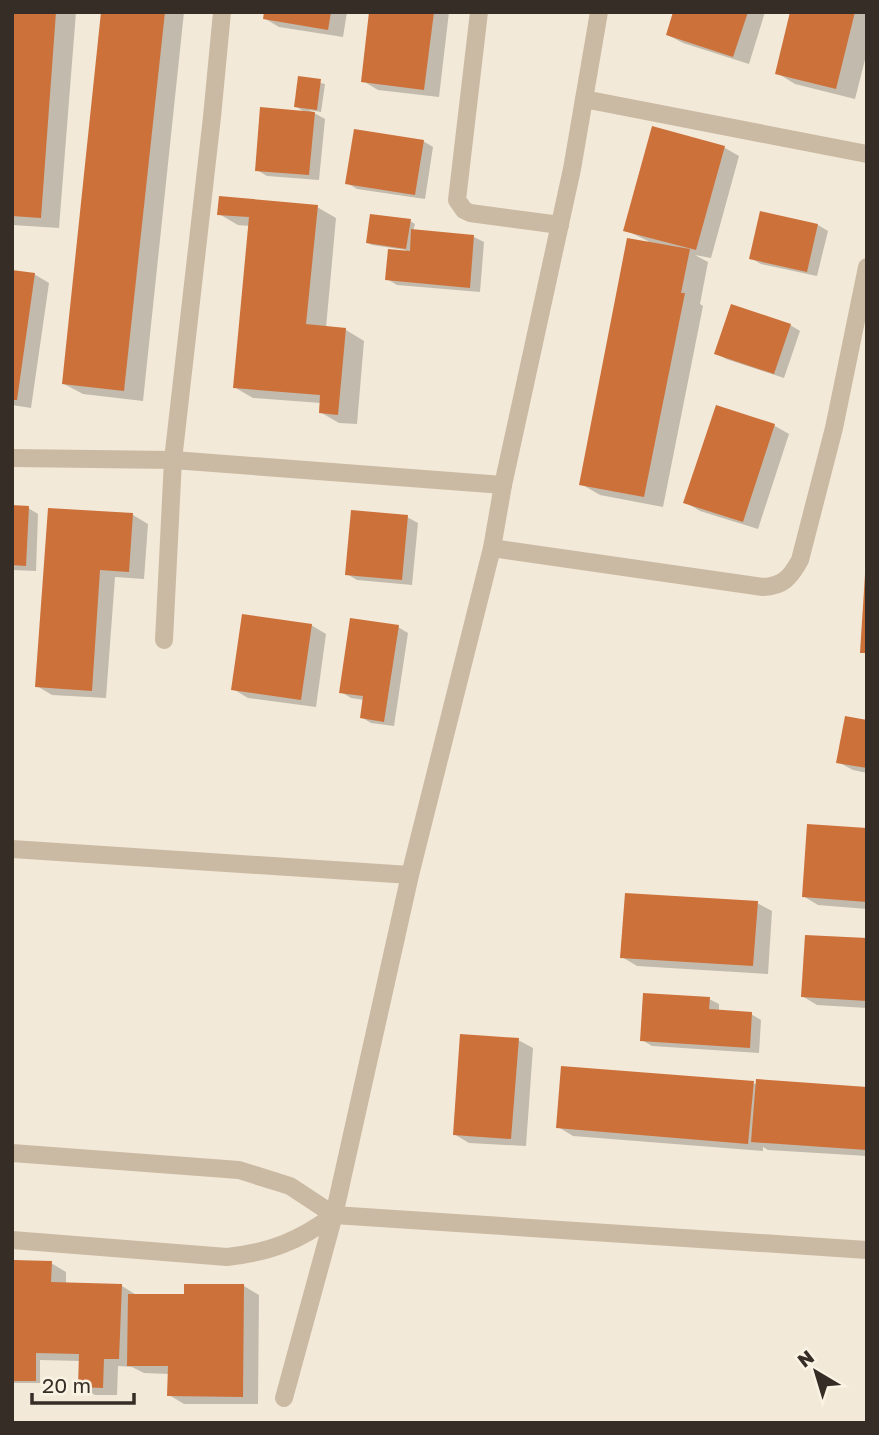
<svg xmlns="http://www.w3.org/2000/svg" width="879" height="1435" font-family="'Golos Text',sans-serif">
<rect width="100%" height="100%" fill="#f3e9d8"/>
<g fill="#0003">
<path d="M12,12H76L59,228L12,225Z"/>
<path d="M103,12H184L143,401L83,394L64,384Z"/>
<path d="M266,12H347L343,37L279,27L264,18Z"/>
<path d="M371,12H449L439,97L378,90L363,81Z"/>
<path d="M675,12H765L749,64L683,43L668,35Z"/>
<path d="M792,12H867V52L855,99L795,84L777,73Z"/>
<path d="M300,78L325,84L321,112L309,110L325,119L319,180L267,176L257,170L306,113L295,106Z"/>
<path d="M653,128L725,148L739,156L711,258L695,255L708,262L700,304L703,306L663,507L600,495L581,484L648,241L625,230Z"/>
<path d="M423,141L433,147L425,199L357,189L347,183Z"/>
<path d="M317,207L336,218L326,328L346,330L364,341L357,424L339,423L320,412L321,403L253,398L234,387L250,226L238,225L219,214Z"/>
<path d="M410,221L415,224L413,231L474,237L484,242L480,292L397,285L387,279L406,250L372,245L368,243Z"/>
<path d="M818,225L828,231L817,276L761,264L751,258Z"/>
<path d="M12,271L34,274L49,283L31,408L12,405Z"/>
<path d="M790,325L800,331L784,378L726,359L716,353Z"/>
<path d="M717,407L775,426L789,434L758,529L700,511L685,502Z"/>
<path d="M12,507L28,508L38,514L36,571L12,570Z"/>
<path d="M49,510L133,515L148,524L144,579L115,577L106,698L52,695L37,686Z"/>
<path d="M407,517L418,523L412,585L357,580L347,574Z"/>
<path d="M311,625L326,634L316,707L248,698L233,689Z"/>
<path d="M398,627L408,633L394,726L371,723L361,717L364,700L351,698L341,692Z"/>
<path d="M867,722V773L853,770L838,762Z"/>
<path d="M867,830V909L818,905L803,896Z"/>
<path d="M757,903L772,911L768,974L637,966L622,957Z"/>
<path d="M867,940V1008L817,1005L802,996Z"/>
<path d="M709,999L719,1004V1012L751,1014L761,1020L759,1053L652,1046L642,1040Z"/>
<path d="M518,1040L533,1048L526,1146L469,1143L454,1134Z"/>
<path d="M753,1083L757,1085L867,1089V1156L768,1150L763,1147V1151L573,1136L558,1127Z"/>
<path d="M12,1260L51,1263L66,1272V1285L122,1286L138,1296H186L244,1286L259,1295L258,1404H184L169,1395V1374L144,1373L132,1367L118,1366L117,1395H95L80,1386L81,1361L40,1360V1383H12Z"/>
</g>
<g fill="#cd713b">
<path d="M12,12H56L41,218L12,216Z"/>
<path d="M101,12H165L124,391L62,384Z"/>
<path d="M264,12H331L328,30L263,19Z"/>
<path d="M369,12H434L424,90L361,82Z"/>
<path d="M673,12H748L733,57L666,35Z"/>
<path d="M790,12H855L836,89L775,74Z"/>
<path d="M298,76L321,79L317,110L294,107Z"/>
<path d="M260,107L315,112L309,175L255,171Z"/>
<path d="M652,126L725,146L696,250L623,231Z"/>
<path d="M354,129L424,140L415,195L345,184Z"/>
<path d="M219,196L318,205L306,324L346,328L338,415L319,413L320,395L233,388L249,217L217,215Z"/>
<path d="M760,211L818,224L807,272L749,259Z"/>
<path d="M370,214L411,219L406,249L366,243Z"/>
<path d="M411,229L474,235L470,288L385,280L388,249L410,251Z"/>
<path d="M627,238L690,249L681,293H685L644,497L579,485Z"/>
<path d="M12,270L35,273L17,400H12Z"/>
<path d="M731,304L791,324L774,374L714,354Z"/>
<path d="M716,405L775,424L743,522L683,503Z"/>
<path d="M12,505L29,506L26,566L12,565Z"/>
<path d="M48,508L133,513L129,572L100,570L92,691L35,687Z"/>
<path d="M351,510L408,515L402,580L345,575Z"/>
<path d="M865,574H867V653H860Z"/>
<path d="M242,614L312,624L301,700L231,690Z"/>
<path d="M350,618L399,625L384,722L360,718L363,696L339,693Z"/>
<path d="M845,716L867,720V768L836,763Z"/>
<path d="M807,824L867,828V902L802,897Z"/>
<path d="M625,893L758,901L753,966L620,958Z"/>
<path d="M805,935L867,938V1001L801,997Z"/>
<path d="M643,993L710,997L709,1009L752,1012L750,1048L640,1041Z"/>
<path d="M460,1034L519,1038L511,1139L453,1135Z"/>
<path d="M561,1066L754,1081L748,1144L556,1128Z"/>
<path d="M756,1079L867,1087V1150L751,1142Z"/>
<path d="M12,1260L52,1261L51,1282L122,1284L119,1359H104L103,1388L78,1387L79,1354L36,1353V1381H12Z"/>
<path d="M184,1284H244L243,1397L167,1396L168,1366H127L128,1294H184Z"/>
</g>
<g fill="none" stroke-linecap="round" stroke-linejoin="round">
<g stroke="#cbbaa3" stroke-width="18">
<path d="M479,12L457,200L464,210L470,213L560,225"/>
<path d="M584,99L867,154"/>
<path d="M12,458L173,460L503,485"/>
<path d="M492,548L763,587C783,586 790,578 800,560L834,428L867,267"/>
<path d="M164,640L173,460L212,117L222,12"/>
<path d="M12,849L410,875"/>
<path d="M12,1153L239,1170L290,1186L334,1215L867,1250"/>
<path d="M12,1240L227,1257C271,1252 299,1241 334,1215"/>
<path d="M284,1398L334,1215L410,875L492,548L503,485L572,169L599,12"/>
</g>
</g>
<rect width="879" height="1435" fill="none" stroke="#362d26" stroke-width="28"/>
<g transform="translate(816 1372) rotate(322)" stroke="#faf3e4" stroke-width="5" paint-order="stroke">
<path d="M0-5L12 26L0 18L-12 26Z" fill="#362d26"/>
<text y="-10" font-size="19" font-weight="bold" text-anchor="middle" fill="#362d26">N</text>
</g>
<path d="M32 1393v10h102v-10" fill="none" stroke="#362d26" stroke-width="3.5"/>
<text x="42" y="1393" font-size="21" fill="#362d26" stroke="#faf3e4" stroke-width="5" paint-order="stroke">20 m</text>
</svg>
